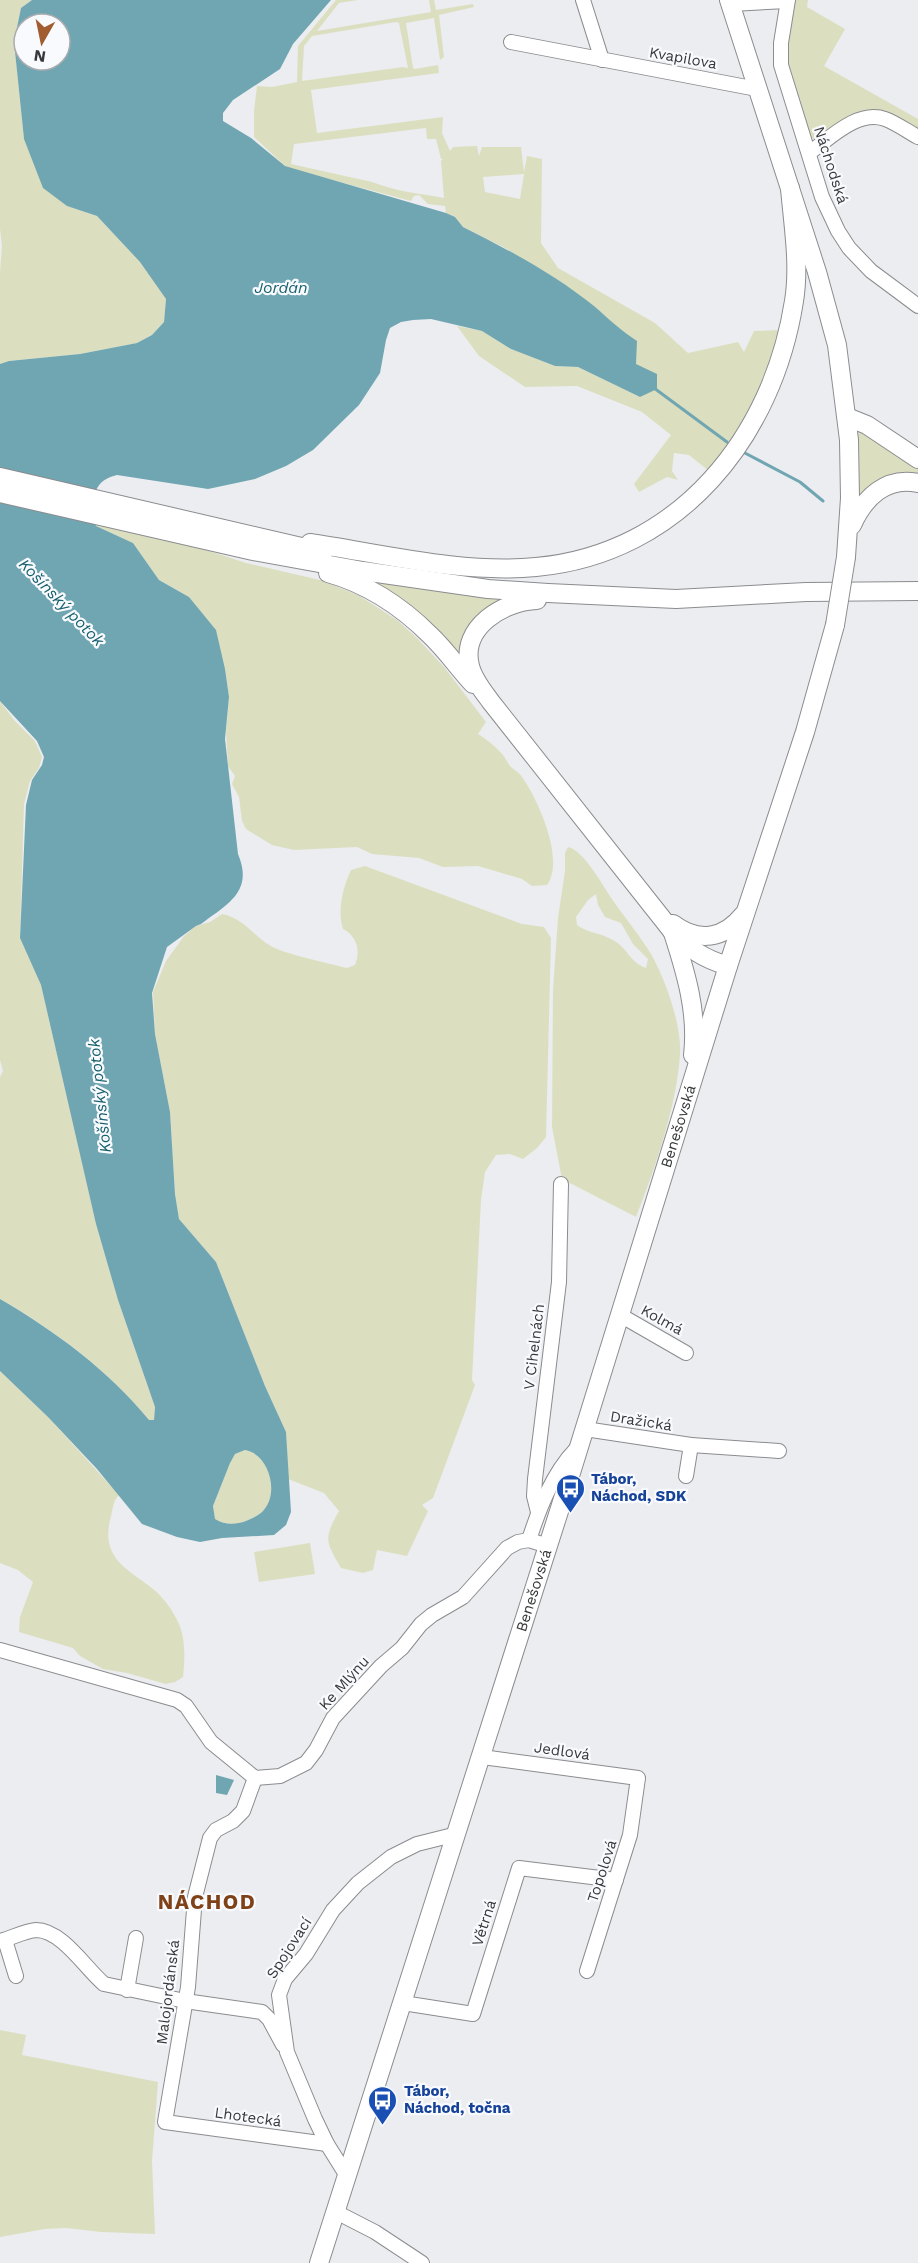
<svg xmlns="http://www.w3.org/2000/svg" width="918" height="2263" font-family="'Work Sans',sans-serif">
<rect width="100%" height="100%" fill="#ebedf0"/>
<g fill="#dcdfbf" fill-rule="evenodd">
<path d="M0,0H32L21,8L14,42L24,139L67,206L97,216L140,262L166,298L164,322L152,335L137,343L80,354L9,361L0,364V272L2,246L0,229Z"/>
<path d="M336,0H358L339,3L317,31L431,12L429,0H434L436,10L473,4L474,7L439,15L444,57L440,60L434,18L406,23L413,68L415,69L438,65L439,73L311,90L317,133L443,117L442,133L450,151L453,147L477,146L479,156L482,147H521L524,172L527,156L542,159L541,243L558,268L655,323L688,353L738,342L744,352L754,331L782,330L769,376L742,428L709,471L689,455L674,453L672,471L678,480L667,477L639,492L634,484L671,435L642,412L577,386L525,387L479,356L457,326L482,331L511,349L555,366L578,367L640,397L636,364V341L616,328L594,307L505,248L463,227L455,217L446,213L445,206L428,204L419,195L414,196L411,201L295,170L285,166L254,137V111L257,86L272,87L297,82L298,46ZM396,22L399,23L408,68L403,67L302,81L304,46L312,36ZM426,128L427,139H436L441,159H443L441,161L444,198C418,193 398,192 372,182L291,164L294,144ZM524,174L520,199L485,192L483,177Z"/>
<path d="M793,0H808L807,7L845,29L824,66L918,119V131L884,113L817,140L809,137L794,91L785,50Z"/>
<path d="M861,432H865L918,465V477L858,500L857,435Z"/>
<path d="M95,523L185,543L246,563L320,580L358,595L397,620L418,639L444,667L486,722L478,734C488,740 496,747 503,755C506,759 508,764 511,767C516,771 521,774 524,780C539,802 565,861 547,885L532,886L522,879L478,866L443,867L419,858L372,854L357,847L294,850L272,845L246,829L242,821L239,797L232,784L235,776L228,766L226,732L229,698L225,669L189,597L159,580L133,543L96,526Z"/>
<path d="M373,580L509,597L461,659L371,584Z"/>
<path d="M0,701L14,720L35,741L42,757L39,768L30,781L24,804L20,938L41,985L96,1224L118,1300L155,1407L154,1420H149C108,1370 56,1331 0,1299V1077L3,1071L0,1060Z"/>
<path d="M568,847C584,850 604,888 614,902C626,919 640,936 651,954C665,978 682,1026 680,1054C677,1105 655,1169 636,1217L562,1179L552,1127L553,990L558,918L565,871V853ZM596,894L598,905L605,917L621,923L633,944L648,959L646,968C629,962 627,947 613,940C601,933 588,933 577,925L576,917L588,900Z"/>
<path d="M365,866L522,924L544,927L551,938L546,1137L537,1148L523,1159L510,1154L496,1155L485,1172L481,1200L472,1380L475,1385L433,1498L422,1505L428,1511L407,1556L377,1550L373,1570L363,1573L341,1568C326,1542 323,1539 339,1511L324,1493L288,1479L286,1432L265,1386L216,1262L179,1219L175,1194L170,1112L155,1034L153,992L166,961L184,936L196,926L210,922L222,914C243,918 252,934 269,945C280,953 331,964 347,968L355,965C361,951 357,936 343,929C337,911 343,887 351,870Z"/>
<path d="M0,1371L48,1417L119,1495C112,1502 113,1511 110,1520C101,1559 128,1569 153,1589C161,1595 171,1608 176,1618C186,1635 185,1657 183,1677L175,1682L166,1684L127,1673L103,1669L80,1656L73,1648L19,1632L20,1617L33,1582L18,1570L0,1563Z"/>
<path d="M245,1450C269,1454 280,1493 263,1511C258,1516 252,1518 246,1521C235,1525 225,1525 214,1519L213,1506L230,1462L235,1454Z"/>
<path d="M310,1543L315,1574L259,1582L254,1552Z"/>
<path d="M0,2030L26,2035L22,2055L158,2082L152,2161L155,2234L101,2232L66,2228L45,2229L0,2237Z"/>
</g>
<g fill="#70a6b2" fill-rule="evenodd">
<path d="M32,0H331L293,44L280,69L233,100L223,113V121L251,138L285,166L446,213L455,217L463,227C509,250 554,274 594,306C609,319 620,330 637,341L636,364L657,374V389L640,397L578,367L555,366L511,349L482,331L431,319L413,320L401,322L390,328L386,340L380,373L359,405L313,450L286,466L255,479L208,489L117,475C97,480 98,488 89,505L96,526L133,543L159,580L189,597L216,630L225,669L229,697L225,739L238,854C254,892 227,904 201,924L196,926L167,947L152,993L155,1034L170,1112L175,1194L179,1219L216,1262L265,1386L286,1432L291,1512L286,1525L274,1535L222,1538L200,1542L177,1537L142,1524L97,1469L48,1417L0,1371V1299C55,1331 108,1370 149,1420H154L155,1407L118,1300L96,1224L41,985L20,938L26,805L32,780L42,765L44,757L37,741L0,701V364L9,361L80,354L137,343L152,335L164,322L166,299L140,262L97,216L67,206L43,188L24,139L14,42L21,8ZM24,24H60V60H24ZM245,1450C269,1454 280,1493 263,1511C258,1516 252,1518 246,1521C235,1525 225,1525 215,1519L213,1506L230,1463L235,1454Z"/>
<path d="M216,1775L234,1780L227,1795L216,1793Z"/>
</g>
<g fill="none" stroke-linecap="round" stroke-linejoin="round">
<g stroke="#70a6b2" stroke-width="3">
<path d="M654,388L727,442"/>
<path d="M743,452L800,482L823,501"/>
</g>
<defs>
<g id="minor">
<path d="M583,0L602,60"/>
<path d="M788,0L781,43V65L822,197L838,231L849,248L871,271L918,306"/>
<path d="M731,4L787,1"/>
<path d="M511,42L757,89"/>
<path d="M809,153C829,139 858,109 885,119C896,123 907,131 918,137"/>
<path d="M620,1315L686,1353"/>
<path d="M585,1429L691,1445L686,1476"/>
<path d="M691,1445L779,1451"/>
<path d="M538,1512L534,1496L535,1479L559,1282L561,1184"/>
<path d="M529,1540C539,1509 552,1474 576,1449"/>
<path d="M0,1650L177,1700L186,1706L211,1742L255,1778L280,1776L306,1763L316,1750L333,1718L381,1666L402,1648L421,1624L432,1615L463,1597L507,1548L518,1542L529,1540L548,1546"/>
<path d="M482,1757L638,1778L630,1835L587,1971"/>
<path d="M255,1778L243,1811L233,1821L216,1830L210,1838L195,1897L188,1987L165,2122L327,2144"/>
<path d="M5,1940L16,1976"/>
<path d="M0,1941C12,1938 24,1931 36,1930C62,1930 86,1969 104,1984L185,2001L262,2012L269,2019L283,2045"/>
<path d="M127,1990L136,1938"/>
<path d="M403,2003L473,2014L519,1868L616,1880"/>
<path d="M347,2176L327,2144L315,2119L287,2052L279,1995L285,1979L306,1954L333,1910L358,1883L391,1857L417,1844L457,1834"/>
<path d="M336,2212L375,2232L422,2263"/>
</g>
<g id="major">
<path d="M729,0L817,272L837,345L849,440L850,498L846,557"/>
<path d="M847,417L867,425L918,459"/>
<path d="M0,477L323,552"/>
<path d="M0,493L253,551L363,571L488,589L548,593L676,599L806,592L918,591"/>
<path d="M852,525C864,498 886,476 918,483"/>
<path d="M310,543C383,554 463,574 536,567C680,554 773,436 794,301C800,264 793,225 790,188"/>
<path d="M328,573C367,584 402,607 430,635C446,650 458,668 473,684"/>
<path d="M537,600C504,601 460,627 470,666C473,679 483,691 491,702L672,931C691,950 702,958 728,966"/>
<path d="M673,924C698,943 724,939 743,915"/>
<path d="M673,933C686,973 698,1013 693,1055"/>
<path id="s1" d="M319,2263L561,1505L728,966L805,732L835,625"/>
</g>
</defs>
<use href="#minor" stroke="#8b8c8f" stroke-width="16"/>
<use href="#major" stroke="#8b8c8f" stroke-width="20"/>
<use href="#minor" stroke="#fff" stroke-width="14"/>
<use href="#major" stroke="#fff" stroke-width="18"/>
<defs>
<path id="major-bridge" d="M835,625L846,557"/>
</defs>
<use href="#major-bridge" stroke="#8b8c8f" stroke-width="20" stroke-linecap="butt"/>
<use href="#major-bridge" stroke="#fff" stroke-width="18"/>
</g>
<defs>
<symbol id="bus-pin" viewBox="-11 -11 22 30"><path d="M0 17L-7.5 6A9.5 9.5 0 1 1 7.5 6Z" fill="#1a4fb4" stroke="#f8fafe"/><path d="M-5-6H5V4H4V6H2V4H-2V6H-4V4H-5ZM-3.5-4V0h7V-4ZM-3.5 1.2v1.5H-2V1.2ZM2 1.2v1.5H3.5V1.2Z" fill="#fff"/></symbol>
</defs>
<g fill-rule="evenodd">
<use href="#bus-pin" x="554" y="1472" width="33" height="45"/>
<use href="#bus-pin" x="366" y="2084" width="33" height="45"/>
</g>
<g text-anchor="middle" stroke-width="4.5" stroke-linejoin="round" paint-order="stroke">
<g font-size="15" fill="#373839" stroke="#f8fafe">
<text transform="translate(683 58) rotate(10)" y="5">Kvapilova</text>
<text transform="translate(831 165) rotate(72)" y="5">Náchodská</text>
<text dy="5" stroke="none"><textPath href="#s1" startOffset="1192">Benešovská</textPath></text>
<text transform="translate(662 1320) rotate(29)" y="5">Kolmá</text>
<text transform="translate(534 1347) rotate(-83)" y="5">V Cihelnách</text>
<text transform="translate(641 1421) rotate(9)" y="5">Dražická</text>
<text dy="5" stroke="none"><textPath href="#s1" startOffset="706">Benešovská</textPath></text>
<text transform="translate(344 1683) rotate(-48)" y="5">Ke Mlýnu</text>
<text transform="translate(562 1751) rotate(8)" y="5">Jedlová</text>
<text transform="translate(602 1871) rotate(-72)" y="5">Topolová</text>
<text transform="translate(484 1923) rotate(-72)" y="5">Větrná</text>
<text transform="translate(289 1948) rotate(-57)" y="5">Spojovací</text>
<text transform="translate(168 1992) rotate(-83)" y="5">Malojordánská</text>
<text transform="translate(248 2117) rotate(8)" y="5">Lhotecká</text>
</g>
<g font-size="15" font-weight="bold" fill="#164399" stroke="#f8fafe" text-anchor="start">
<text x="591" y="1484">Tábor,<tspan x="591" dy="17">Náchod, SDK</tspan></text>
<text x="404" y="2096">Tábor,<tspan x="404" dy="17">Náchod, točna</tspan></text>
</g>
<g font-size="16" font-style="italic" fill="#17606d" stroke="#f8fafe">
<text x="281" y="293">Jordán</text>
<text transform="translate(62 602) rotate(46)" y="6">Košínský potok</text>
<text transform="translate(99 1096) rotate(-96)" y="6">Košínský potok</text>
</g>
<g font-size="21" font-weight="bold" letter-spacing="1.5" fill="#7f4218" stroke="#f8fafe">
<text x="207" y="1909">NÁCHOD</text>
</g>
</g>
<g transform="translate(42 42) rotate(189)"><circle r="28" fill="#f8fafe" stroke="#abacaf" stroke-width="1.5"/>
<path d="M0-4.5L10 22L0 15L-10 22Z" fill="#a15c2f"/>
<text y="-9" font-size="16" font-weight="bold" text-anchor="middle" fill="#373839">N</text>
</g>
</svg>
